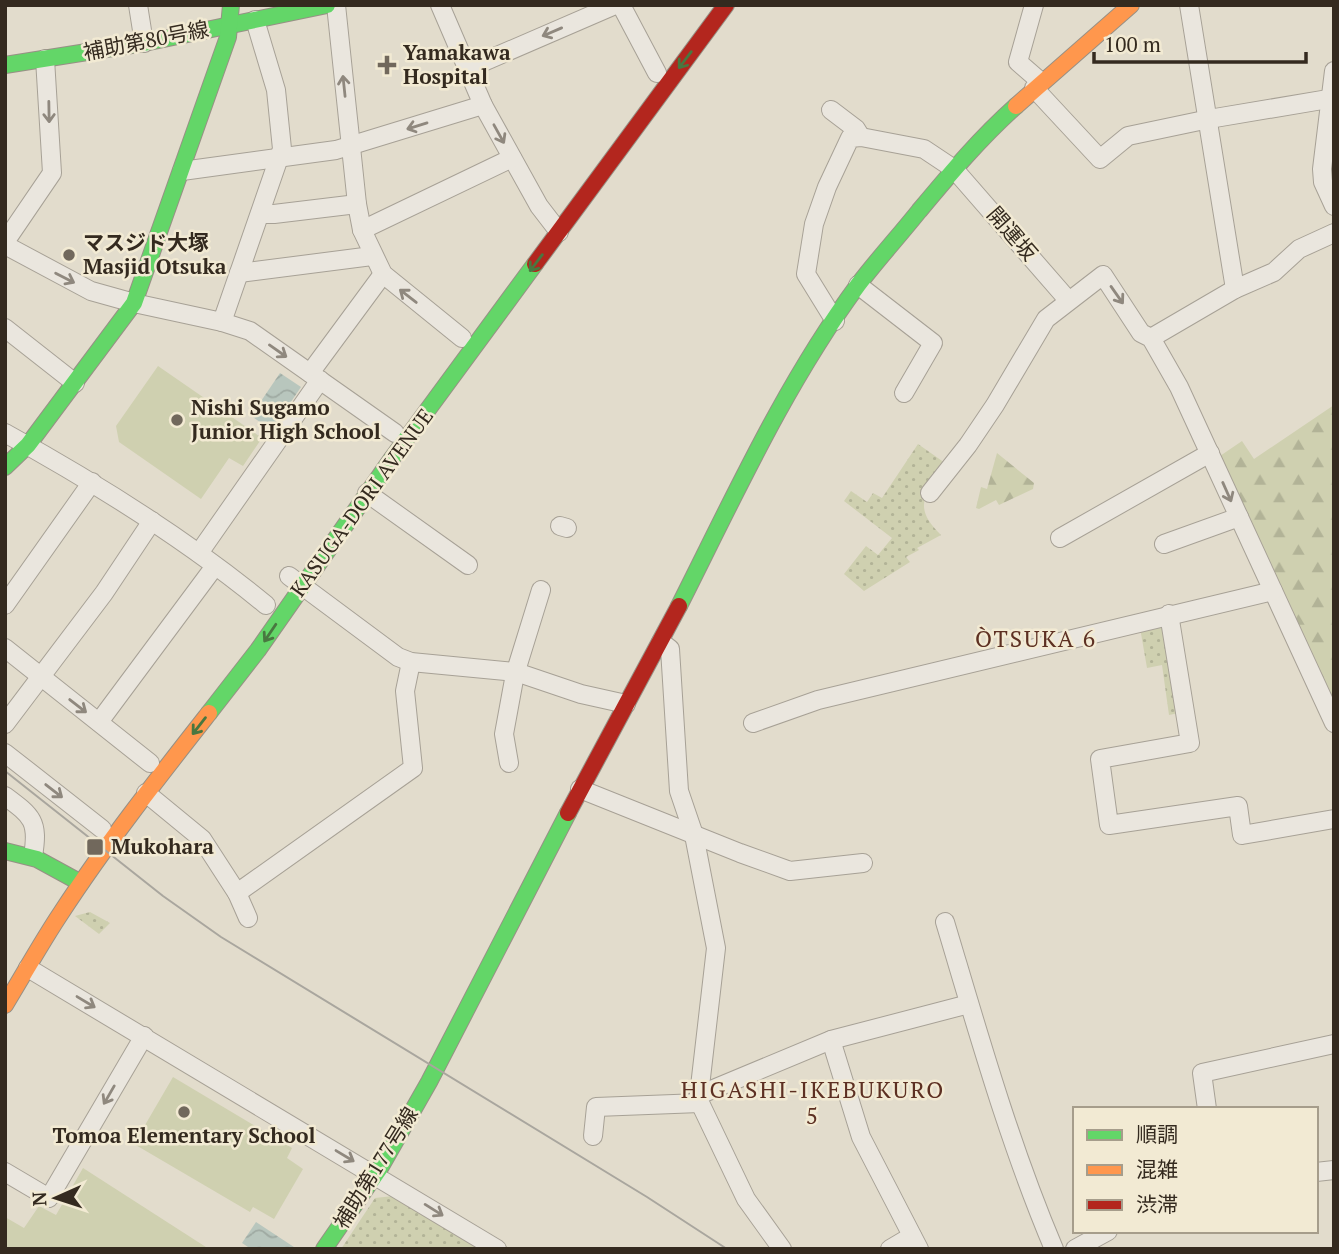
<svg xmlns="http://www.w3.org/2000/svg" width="1339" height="1254" font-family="'PT Serif','Noto Sans JP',serif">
<defs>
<pattern id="green-dots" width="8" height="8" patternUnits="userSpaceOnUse" patternTransform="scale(1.75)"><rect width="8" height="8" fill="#cfd0b0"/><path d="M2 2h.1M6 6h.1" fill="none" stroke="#b2b397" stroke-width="1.8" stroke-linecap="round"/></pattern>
<pattern id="forest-firs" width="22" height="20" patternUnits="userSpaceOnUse" patternTransform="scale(1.75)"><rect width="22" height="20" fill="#cfd0b0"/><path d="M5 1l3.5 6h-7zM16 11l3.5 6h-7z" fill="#b2b397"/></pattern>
<pattern id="water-waves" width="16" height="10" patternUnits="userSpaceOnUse" patternTransform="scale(1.75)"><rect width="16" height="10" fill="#b8c6bd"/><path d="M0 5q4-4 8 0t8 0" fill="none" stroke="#9faaa2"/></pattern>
</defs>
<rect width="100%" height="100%" fill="#e2dccc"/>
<g fill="url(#green-dots)">
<path d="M918,444L945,463C926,494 911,506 941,535L917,548L919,550L906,557L910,562L864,591L844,574L866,546L878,555L892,538L844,501L851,491L867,502L873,493L882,498Z"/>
<path d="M1168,615L1184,712L1169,715L1162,665L1147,668L1139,622Z"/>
<path d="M90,912L110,923L99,934L75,916Z"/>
<path d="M393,1196L478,1249H341L375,1198Z"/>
</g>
<g fill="url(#forest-firs)">
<path d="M1334,405V713L1220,456L1242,441L1254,459Z"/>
<path d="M997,453L1034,483L1033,489L999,505L996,500L979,509L976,508L981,487L987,489Z"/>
</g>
<g fill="#cfd0b0">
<path d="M158,366L262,438L243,466L229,458L201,499L119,442L116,426Z"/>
<path d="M173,1077L292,1148L287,1158L303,1169L274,1219L253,1207L250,1212L134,1144Z"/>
<path d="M83,1168L209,1249H5V1217L24,1228L39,1206L56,1215Z"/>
</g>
<g fill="url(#water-waves)">
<path d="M280,373L301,387L272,430L251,416Z"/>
<path d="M256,1222L297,1249H251L242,1243Z"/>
</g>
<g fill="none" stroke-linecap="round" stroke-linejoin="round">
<defs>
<g id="street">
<path d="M138,5L144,43"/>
<path d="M336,5L357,204L362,230L383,274L462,338"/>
<path d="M440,5L483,105L539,206L559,232"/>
<path d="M621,5L657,73"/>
<path d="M1034,5L1018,62L1041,82"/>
<path d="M1189,5L1235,289"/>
<path d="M467,69L615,5"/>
<path d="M1334,71L1322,169L1323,182L1334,206"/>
<path d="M1034,88L1100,159L1128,136L1209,119L1334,98"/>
<path d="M831,110L856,129L861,137"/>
<path d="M182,171L336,150L483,105"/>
<path d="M260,214H274L357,204"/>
<path d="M362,230L512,158"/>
<path d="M5,242L52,173L45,59"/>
<path d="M5,245L91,291L134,303L222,322L250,331L395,433"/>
<path d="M239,273L372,256"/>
<path d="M858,285L933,343L904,393"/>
<path d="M835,321L806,274L814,224L827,187L850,138L861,137L924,149L954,169L1068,300"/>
<path d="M222,322L282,149L276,90L255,20"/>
<path d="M5,328L75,383"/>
<path d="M1151,338L1235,289L1274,272L1299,249L1334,233"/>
<path d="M310,373L383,274"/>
<path d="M5,433C96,483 186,539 266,605"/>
<path d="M367,493L468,565"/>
<path d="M930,493L968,445L995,405L1046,319L1103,275L1141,333L1151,338L1179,387L1334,723"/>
<path d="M560,526L567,528"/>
<path d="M1060,538L1210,453"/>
<path d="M1164,544L1239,517"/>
<path d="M199,553L320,380"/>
<path d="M289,576L398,657L411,662L516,672L581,694L626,704"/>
<path d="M5,605L92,482"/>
<path d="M1169,614L1190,743L1100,759L1109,825L1238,806L1242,835L1334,819"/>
<path d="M661,642L670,649L679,791L694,835L716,948L699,1095L700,1103L746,1199L782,1249"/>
<path d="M5,648L150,763"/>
<path d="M99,722L215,566"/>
<path d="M753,723L818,700L1273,591"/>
<path d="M5,724L104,593L152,521"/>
<path d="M5,753L102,829"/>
<path d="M509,763L504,734L515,674L541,590"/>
<path d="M580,789L740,853L790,871L863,863"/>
<path d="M146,793L202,839L237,893L248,918"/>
<path d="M5,796C32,816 39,821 33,856"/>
<path d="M237,893L413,768L405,691L411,662"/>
<path d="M945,922C978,1032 1009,1143 1054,1249"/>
<path d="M28,968L497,1249"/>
<path d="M831,1040L861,1137L919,1249"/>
<path d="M699,1095L831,1040L969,1004"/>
<path d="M1207,1109L1202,1073L1334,1044"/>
<path d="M593,1136L596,1107L700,1103"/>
<path d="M5,1172L49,1198L144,1036"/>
<path d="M1316,1172L1334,1170"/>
<path d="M890,1249L912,1236"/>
<path d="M1075,1249L1108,1231"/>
</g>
<g id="fast">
<path d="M5,65L144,43L327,5"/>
<path d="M5,467L28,445L134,303L228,37L231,5"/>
<path d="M679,606C734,497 785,384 858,285C877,260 899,236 919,211C950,174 980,138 1016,106"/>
<path d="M209,713L258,650L393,457L535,264"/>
<path d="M5,851L37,859L81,883"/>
<path d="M324,1249L380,1168L429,1082L568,813"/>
</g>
<g id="slow">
<path d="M1016,106L1131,5"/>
<path d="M5,1005C24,974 41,943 61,913C106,844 158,778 209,713"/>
</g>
<g id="jam">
<path d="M535,264L726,5"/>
<path d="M568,813L679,606"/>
</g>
</defs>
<use href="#street" stroke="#a7a196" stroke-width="20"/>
<use href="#fast" stroke="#979085" stroke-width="18"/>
<use href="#slow" stroke="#979085" stroke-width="18"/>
<use href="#jam" stroke="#979085" stroke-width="18"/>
<use href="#street" stroke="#eae6de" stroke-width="18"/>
<use href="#fast" stroke="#63d668" stroke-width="16"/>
<use href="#slow" stroke="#ff974d" stroke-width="16"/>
<use href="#jam" stroke="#b3261e" stroke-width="16"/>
<path stroke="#a9a69e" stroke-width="2" d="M5,771L163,896L221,937L647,1197L727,1249"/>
</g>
<defs><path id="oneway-shaft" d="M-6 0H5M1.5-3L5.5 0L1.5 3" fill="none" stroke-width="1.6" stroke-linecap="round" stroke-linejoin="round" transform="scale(1.75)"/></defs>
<g stroke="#8f887e">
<use href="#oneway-shaft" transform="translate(552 32) rotate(157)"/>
<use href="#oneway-shaft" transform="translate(344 86) rotate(-96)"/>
<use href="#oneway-shaft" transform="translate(49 112) rotate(89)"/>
<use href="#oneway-shaft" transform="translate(417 126) rotate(163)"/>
<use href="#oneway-shaft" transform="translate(499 134) rotate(61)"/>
<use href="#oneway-shaft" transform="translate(65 278) rotate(27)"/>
<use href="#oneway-shaft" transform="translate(1117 295) rotate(55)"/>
<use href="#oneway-shaft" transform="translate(408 296) rotate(-142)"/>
<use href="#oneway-shaft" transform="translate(278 351) rotate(35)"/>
<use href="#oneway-shaft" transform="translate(1227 492) rotate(66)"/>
<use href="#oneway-shaft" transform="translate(78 706) rotate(38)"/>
<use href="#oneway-shaft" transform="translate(54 791) rotate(38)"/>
<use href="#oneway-shaft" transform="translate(86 1002) rotate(31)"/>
<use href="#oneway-shaft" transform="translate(109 1095) rotate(120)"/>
<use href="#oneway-shaft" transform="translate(345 1156) rotate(31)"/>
<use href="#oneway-shaft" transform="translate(434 1210) rotate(32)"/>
</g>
<g stroke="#497740">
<use href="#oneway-shaft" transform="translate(685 60) rotate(127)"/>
<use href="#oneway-shaft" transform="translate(536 263) rotate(127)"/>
<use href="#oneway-shaft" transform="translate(270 633) rotate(124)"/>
<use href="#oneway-shaft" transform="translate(199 726) rotate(128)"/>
</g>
<g fill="#71685c" stroke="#f2ead3" stroke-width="2.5">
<path d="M383.5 54.5h7v7h7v7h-7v7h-7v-7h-7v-7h7z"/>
<circle cx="69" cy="255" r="7"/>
<circle cx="177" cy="420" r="7"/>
<rect x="86" y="838" width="18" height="18" rx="3.5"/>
<circle cx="184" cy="1112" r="7"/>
</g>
<g text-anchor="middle" stroke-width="5" stroke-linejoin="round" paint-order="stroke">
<g font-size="21" fill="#342a1f" stroke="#f2ead3">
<text transform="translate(146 41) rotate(-11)" y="7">補助第80号線</text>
<text transform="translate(1012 234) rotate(49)" y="7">開運坂</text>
<text transform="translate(362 503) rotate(-54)" y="7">KASUGA-DORI AVENUE</text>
<text transform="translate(376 1168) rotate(-58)" y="7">補助第177号線</text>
</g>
<g font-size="21" font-weight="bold" fill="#342a1f" stroke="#f2ead3" text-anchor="start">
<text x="403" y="60">Yamakawa<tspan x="403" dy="24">Hospital</tspan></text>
<text x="83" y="250">マスジド大塚<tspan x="83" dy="24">Masjid Otsuka</tspan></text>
<text x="191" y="415">Nishi Sugamo<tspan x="191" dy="24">Junior High School</tspan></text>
<text x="111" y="854">Mukohara</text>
<text x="184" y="1143" text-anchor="middle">Tomoa Elementary School</text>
</g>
<g font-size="23" letter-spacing="2" fill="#5d3022" stroke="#f2ead3">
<text x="1036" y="647">ÒTSUKA 6</text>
<text x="813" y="1098">HIGASHI-IKEBUKURO<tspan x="813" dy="26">5</tspan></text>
</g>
</g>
<rect width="1339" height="1254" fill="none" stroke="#342a1f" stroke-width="14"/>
<rect x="1073" y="1107" width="245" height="126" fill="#f2ead3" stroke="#a69d8b" stroke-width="2"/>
<rect x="1087" y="1130" width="35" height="10" fill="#63d668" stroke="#a69d8b" stroke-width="2"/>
<text x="1136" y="1142" font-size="21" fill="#342a1f">順調</text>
<rect x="1087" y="1165" width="35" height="10" fill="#ff974d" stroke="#a69d8b" stroke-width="2"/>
<text x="1136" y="1177" font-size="21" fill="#342a1f">混雑</text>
<rect x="1087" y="1200" width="35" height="10" fill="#b3261e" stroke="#a69d8b" stroke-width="2"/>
<text x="1136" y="1212" font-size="21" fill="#342a1f">渋滞</text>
<g transform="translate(56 1198) rotate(267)" stroke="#f2ead3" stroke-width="5" paint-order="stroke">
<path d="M0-5L12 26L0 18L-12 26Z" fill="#342a1f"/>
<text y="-10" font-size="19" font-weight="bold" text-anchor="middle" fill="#342a1f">N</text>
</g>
<path d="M1094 52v10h212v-10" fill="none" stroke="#342a1f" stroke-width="3.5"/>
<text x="1104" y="52" font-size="21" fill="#342a1f" stroke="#f2ead3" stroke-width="5" paint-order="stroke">100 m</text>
</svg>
